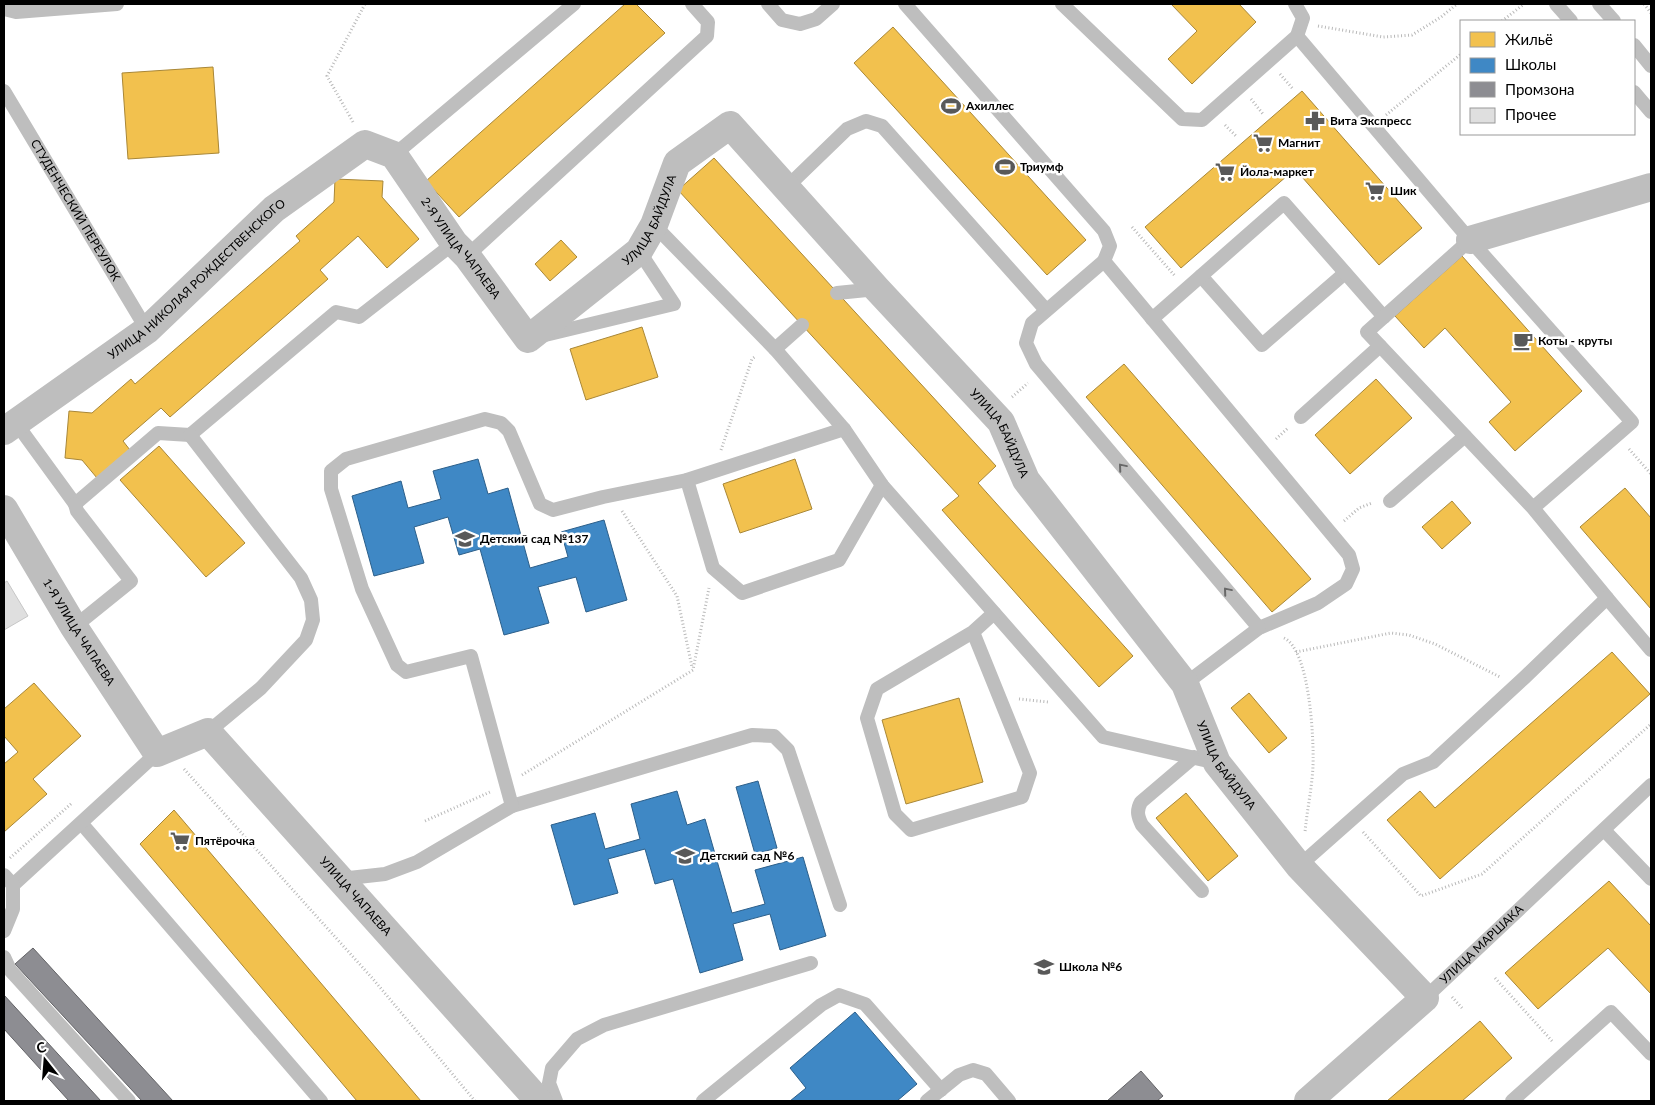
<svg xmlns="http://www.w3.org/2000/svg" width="1655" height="1105" font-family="Lato,sans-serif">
<rect width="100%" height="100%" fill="#fff"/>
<g fill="#f2c14e" stroke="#a98737">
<path d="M625,4H636L665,33L459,217L426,181Z"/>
<path d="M1171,4H1239L1256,22L1192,84L1168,59L1197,31Z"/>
<path d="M893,27L1086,240L1047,275L854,63Z"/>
<path d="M213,67L219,153L128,159L122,73Z"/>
<path d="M1302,91L1422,228L1379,265L1295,169L1181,268L1145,227Z"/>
<path d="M714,158L996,466L978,483L1133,656L1099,687L942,510L959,496L678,190Z"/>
<path d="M335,179L383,181L382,197L419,239L387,268L358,236L320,270L328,279L170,417L161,408L123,441L130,450L97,478L82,460L65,458L69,411L92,413L131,379L135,384L300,241L296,236L334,202Z"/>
<path d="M561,240L577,257L550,281L535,264Z"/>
<path d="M1462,256L1582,391L1515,451L1489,422L1511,402L1445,328L1424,348L1395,316Z"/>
<path d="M642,327L658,377L586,400L570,349Z"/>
<path d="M1124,364L1311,579L1272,612L1086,397Z"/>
<path d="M1376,379L1412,418L1350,474L1315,435Z"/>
<path d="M159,446L245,543L206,577L120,480Z"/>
<path d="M795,459L812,509L740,533L723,484Z"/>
<path d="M1625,488L1651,518V609L1580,527Z"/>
<path d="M1452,501L1471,523L1442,549L1422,527Z"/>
<path d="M1612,652L1650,694L1440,879L1387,820L1420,791L1435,808Z"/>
<path d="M34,683L81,736L33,779L47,794L4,832V764L18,752L4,736V709Z"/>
<path d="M1249,693L1287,738L1269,753L1231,708Z"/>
<path d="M959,698L983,782L906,804L882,720Z"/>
<path d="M1186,793L1238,856L1208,881L1156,818Z"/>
<path d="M174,810L421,1101H357L140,844Z"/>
<path d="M1609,881L1651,926V994L1608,948L1538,1009L1505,973Z"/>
<path d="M1480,1021L1512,1058L1462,1101H1387Z"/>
</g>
<g fill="#3f88c5" stroke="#2c5f8a">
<path d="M478,459L488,494L508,488L530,568L568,557L561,532L604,520L627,600L586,612L576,577L538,587L549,623L504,635L480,549L459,555L448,517L414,527L424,563L374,576L352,496L401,481L408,508L441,499L433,471Z"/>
<path d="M758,781L777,848L755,854L736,787Z"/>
<path d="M677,791L687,825L705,819L732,913L765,904L755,870L803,857L826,936L780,950L770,914L733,924L743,960L700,973L673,879L655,884L645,849L608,859L618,893L574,905L551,825L595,813L605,849L640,839L631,804Z"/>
<path d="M855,1012L917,1084L897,1101H790L806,1088L790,1068Z"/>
</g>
<g fill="#8d8d92" stroke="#636366">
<path d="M33,948L173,1101H142L15,964Z"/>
<path d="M4,995L101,1101H69L4,1029Z"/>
<path d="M1141,1071L1163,1096L1157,1101H1107Z"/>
</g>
<path fill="#dfdfdf" stroke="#c7c7c7" d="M7,581L28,616L4,630V583Z"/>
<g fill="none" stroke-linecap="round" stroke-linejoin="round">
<g stroke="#b9b9b9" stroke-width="3" stroke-dasharray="1 2.5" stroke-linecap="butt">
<path d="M1644,4L1651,13"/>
<path d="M1502,21L1524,4"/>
<path d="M1318,26L1383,37L1412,35L1441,17L1457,4"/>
<path d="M1280,74L1293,89"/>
<path d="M1251,99L1263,114"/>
<path d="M1386,115L1461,54"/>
<path d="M353,122L327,76L365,4"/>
<path d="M1225,125L1237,137"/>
<path d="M1132,227L1175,276"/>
<path d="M1012,397L1028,383"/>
<path d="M1276,439L1288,428"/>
<path d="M1629,449L1651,474"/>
<path d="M721,450L752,359L756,356"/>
<path d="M622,511L677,596L692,667"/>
<path d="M1344,521L1359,508L1372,503"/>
<path d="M1284,638C1310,650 1314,740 1313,766C1312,788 1307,810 1305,832"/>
<path d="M1296,652L1391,633L1409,635L1435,644L1500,677"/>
<path d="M1019,699L1048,702"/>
<path d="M184,769L373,979L475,1101"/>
<path d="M522,775L693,670L709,588"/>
<path d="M425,821L490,792"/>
<path d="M1363,832L1421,896L1482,874L1651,724"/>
<path d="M10,858L72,803"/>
<path d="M1495,978L1552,1041"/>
<path d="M1452,997L1462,1008"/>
</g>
<g stroke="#bebebe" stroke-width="14">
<path d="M768,4L782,20L800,24L816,19L833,4"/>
<path d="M905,4L1104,231L1110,246L1104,261L1349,555L1353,569L1346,584L1318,603L1259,628L1185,684"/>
<path d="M1062,4L1182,119L1202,120L1297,36L1303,18L1295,4"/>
<path d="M1556,4L1571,21"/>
<path d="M1599,4L1614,21"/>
<path d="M4,9L16,12L117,4"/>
<path d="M1297,36L1470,240"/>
<path d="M1634,45L1651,66"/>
<path id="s1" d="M4,91L147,330"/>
<path d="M1634,92L1651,112"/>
<path d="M394,155L574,4"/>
<path d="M787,187L847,129L866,121L882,126L1046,310"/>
<path d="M654,225L775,349L844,429L882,485L1103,737L1217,763"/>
<path d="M467,256L707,36L708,22L692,4"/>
<path d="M1104,261L1032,323L1026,343L1036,364L1259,628"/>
<path d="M1201,276L1262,345L1345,273"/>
<path d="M837,293L877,289"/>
<path d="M1152,319L1284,203L1384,317"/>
<path d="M541,336L674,304L639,251"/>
<path d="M775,349L802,325"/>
<path d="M1301,417L1380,346"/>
<path d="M16,423L75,504L158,433L190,435L336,312L359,317L454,243"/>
<path d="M190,435L301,578L311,600L313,620L306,640L261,688L208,732"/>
<path d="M687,480L713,568L742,593L839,560L882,485"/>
<path d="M1390,501L1465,436"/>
<path d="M1533,508L1632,422L1470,240L1367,332L1533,508L1607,598"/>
<path d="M74,627L131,581L77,511L75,504"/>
<path d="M973,632L1030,773L1022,797L911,830L895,814L867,718L877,689L973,632L994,613"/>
<path d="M1194,757L1141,802C1136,811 1138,817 1142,825L1202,891"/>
<path d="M512,806L752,735L774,736L788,750L840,905"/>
<path d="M82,824L321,1101"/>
<path d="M1604,830L1651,879"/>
<path d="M1299,866L1403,774L1433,762L1524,678L1607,598L1651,650"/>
<path d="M4,875L13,885L157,753"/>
<path d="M340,879L385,874L417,862L512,806L471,656L406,672L397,665L362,589L331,489V471L346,459L485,419L501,423L509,431L540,504L553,510L603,497L687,480L844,429"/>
<path d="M4,931L13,909V885"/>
<path d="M4,957L10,970L129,1101"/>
<path id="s2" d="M1425,998L1651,785"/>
<path d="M556,1101L549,1083L552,1068L577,1039L604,1025L811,963"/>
<path d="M703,1101L821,1005L839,995L865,1004L941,1090"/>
<path d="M927,1101L959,1075L973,1070L986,1074L1009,1101"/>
<path d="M1512,1101L1611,1012L1651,1054"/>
</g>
<g stroke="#bebebe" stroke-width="28">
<path d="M1470,240L1651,187"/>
<path id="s3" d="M4,431L147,330L274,209L365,144L394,155L454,243L467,256L528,339L639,251L654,225L677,163L730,125L877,289L1001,422L1026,480L1185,684L1217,763L1299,866L1425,998L1308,1101"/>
<path id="s4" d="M4,509L74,627L157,753L208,732L539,1101"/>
</g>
</g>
<defs><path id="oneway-chevron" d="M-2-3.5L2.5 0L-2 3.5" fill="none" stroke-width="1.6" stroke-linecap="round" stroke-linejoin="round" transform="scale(1.25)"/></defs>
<g stroke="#686868">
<use href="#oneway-chevron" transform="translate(1122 467) rotate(-130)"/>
<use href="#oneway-chevron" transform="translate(1227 591) rotate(-130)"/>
</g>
<defs>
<symbol id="stadium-bare" viewBox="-9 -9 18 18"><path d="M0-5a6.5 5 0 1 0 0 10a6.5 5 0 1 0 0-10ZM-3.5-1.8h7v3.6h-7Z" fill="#595959" stroke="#fff" stroke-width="2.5" paint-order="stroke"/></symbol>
<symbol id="pharmacy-bare" viewBox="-9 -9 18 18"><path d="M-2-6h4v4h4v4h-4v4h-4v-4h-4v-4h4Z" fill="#595959" stroke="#fff" stroke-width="2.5" paint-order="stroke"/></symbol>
<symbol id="supermarket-bare" viewBox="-9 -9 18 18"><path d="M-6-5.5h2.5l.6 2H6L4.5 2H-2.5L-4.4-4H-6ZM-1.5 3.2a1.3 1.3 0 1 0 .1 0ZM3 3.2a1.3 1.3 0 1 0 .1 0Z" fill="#595959" stroke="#fff" stroke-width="2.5" paint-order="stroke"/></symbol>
<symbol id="cafe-bare" viewBox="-9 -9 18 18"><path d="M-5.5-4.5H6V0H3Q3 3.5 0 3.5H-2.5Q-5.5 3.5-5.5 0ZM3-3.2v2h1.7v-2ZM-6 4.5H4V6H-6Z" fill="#595959" stroke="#fff" stroke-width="2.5" paint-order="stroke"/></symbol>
<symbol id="school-bare" viewBox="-9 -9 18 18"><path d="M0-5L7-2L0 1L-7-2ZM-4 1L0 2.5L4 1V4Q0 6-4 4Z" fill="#595959" stroke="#fff" stroke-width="2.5" paint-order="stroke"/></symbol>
</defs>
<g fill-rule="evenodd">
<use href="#stadium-bare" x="937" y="92" width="28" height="28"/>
<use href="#pharmacy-bare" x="1301" y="107" width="28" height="28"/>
<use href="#supermarket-bare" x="1249" y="129" width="28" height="28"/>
<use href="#stadium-bare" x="991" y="153" width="28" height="28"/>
<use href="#supermarket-bare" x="1211" y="158" width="28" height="28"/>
<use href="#supermarket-bare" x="1361" y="177" width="28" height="28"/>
<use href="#cafe-bare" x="1509" y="327" width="28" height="28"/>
<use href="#school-bare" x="451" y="525" width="28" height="28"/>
<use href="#supermarket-bare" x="166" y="827" width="28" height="28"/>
<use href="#school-bare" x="671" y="842" width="28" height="28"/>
<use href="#school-bare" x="1030" y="953" width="28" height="28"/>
</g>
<g text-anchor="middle" stroke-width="5" stroke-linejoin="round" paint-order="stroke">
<g font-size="12" font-weight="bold" fill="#000" stroke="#fff" text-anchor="start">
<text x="966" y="110">Ахиллес</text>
<text x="1330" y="125">Вита Экспресс</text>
<text x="1278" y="147">Магнит</text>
<text x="1020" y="171">Триумф</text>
<text x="1240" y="176">Йола-маркет</text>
<text x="1390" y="195">Шик</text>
<text x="1538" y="345">Коты - круты</text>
<text x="480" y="543">Детский сад №137</text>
<text x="195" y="845">Пятёрочка</text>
<text x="700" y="860">Детский сад №6</text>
<text x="1059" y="971">Школа №6</text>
</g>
<g font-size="12" fill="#000" stroke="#fff">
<text dy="4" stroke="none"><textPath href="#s1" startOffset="139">СТУДЕНЧЕСКИЙ ПЕРЕУЛОК</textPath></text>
<text dy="4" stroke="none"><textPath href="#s3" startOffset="895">УЛИЦА БАЙДУЛА</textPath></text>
<text dy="4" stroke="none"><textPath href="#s3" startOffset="608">2-Я УЛИЦА ЧАПАЕВА</textPath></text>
<text dy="4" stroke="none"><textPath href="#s3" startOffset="246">УЛИЦА НИКОЛАЯ РОЖДЕСТВЕНСКОГО</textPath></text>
<text dy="4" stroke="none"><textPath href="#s3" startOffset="1435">УЛИЦА БАЙДУЛА</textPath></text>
<text dy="4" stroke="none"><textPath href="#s4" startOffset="144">1-Я УЛИЦА ЧАПАЕВА</textPath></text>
<text dy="4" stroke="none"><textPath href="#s3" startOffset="1840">УЛИЦА БАЙДУЛА</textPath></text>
<text dy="4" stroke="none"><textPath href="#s4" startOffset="564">УЛИЦА ЧАПАЕВА</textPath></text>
<text dy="4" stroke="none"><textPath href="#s2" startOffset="78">УЛИЦА МАРШАКА</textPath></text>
</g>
</g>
<rect width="1655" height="1105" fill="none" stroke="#000000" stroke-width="10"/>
<rect x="1460" y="20" width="175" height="115" fill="#ffffff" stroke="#999999"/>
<rect x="1470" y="32" width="25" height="15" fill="#f2c14e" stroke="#999999"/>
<text x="1505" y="45" font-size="15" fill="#000000">Жильё</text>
<rect x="1470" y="58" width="25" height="15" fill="#3f88c5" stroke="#999999"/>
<text x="1505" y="70" font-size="15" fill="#000000">Школы</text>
<rect x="1470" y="82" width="25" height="15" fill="#8d8d92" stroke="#999999"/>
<text x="1505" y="95" font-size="15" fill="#000000">Промзона</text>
<rect x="1470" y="108" width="25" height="15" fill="#dfdfdf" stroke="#999999"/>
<text x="1505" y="120" font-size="15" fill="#000000">Прочее</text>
<g transform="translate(45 1060) rotate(343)" stroke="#ffffff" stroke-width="4" paint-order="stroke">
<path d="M0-4L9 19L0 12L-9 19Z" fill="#000000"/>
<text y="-8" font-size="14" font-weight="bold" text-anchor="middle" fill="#000000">С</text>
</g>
</svg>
